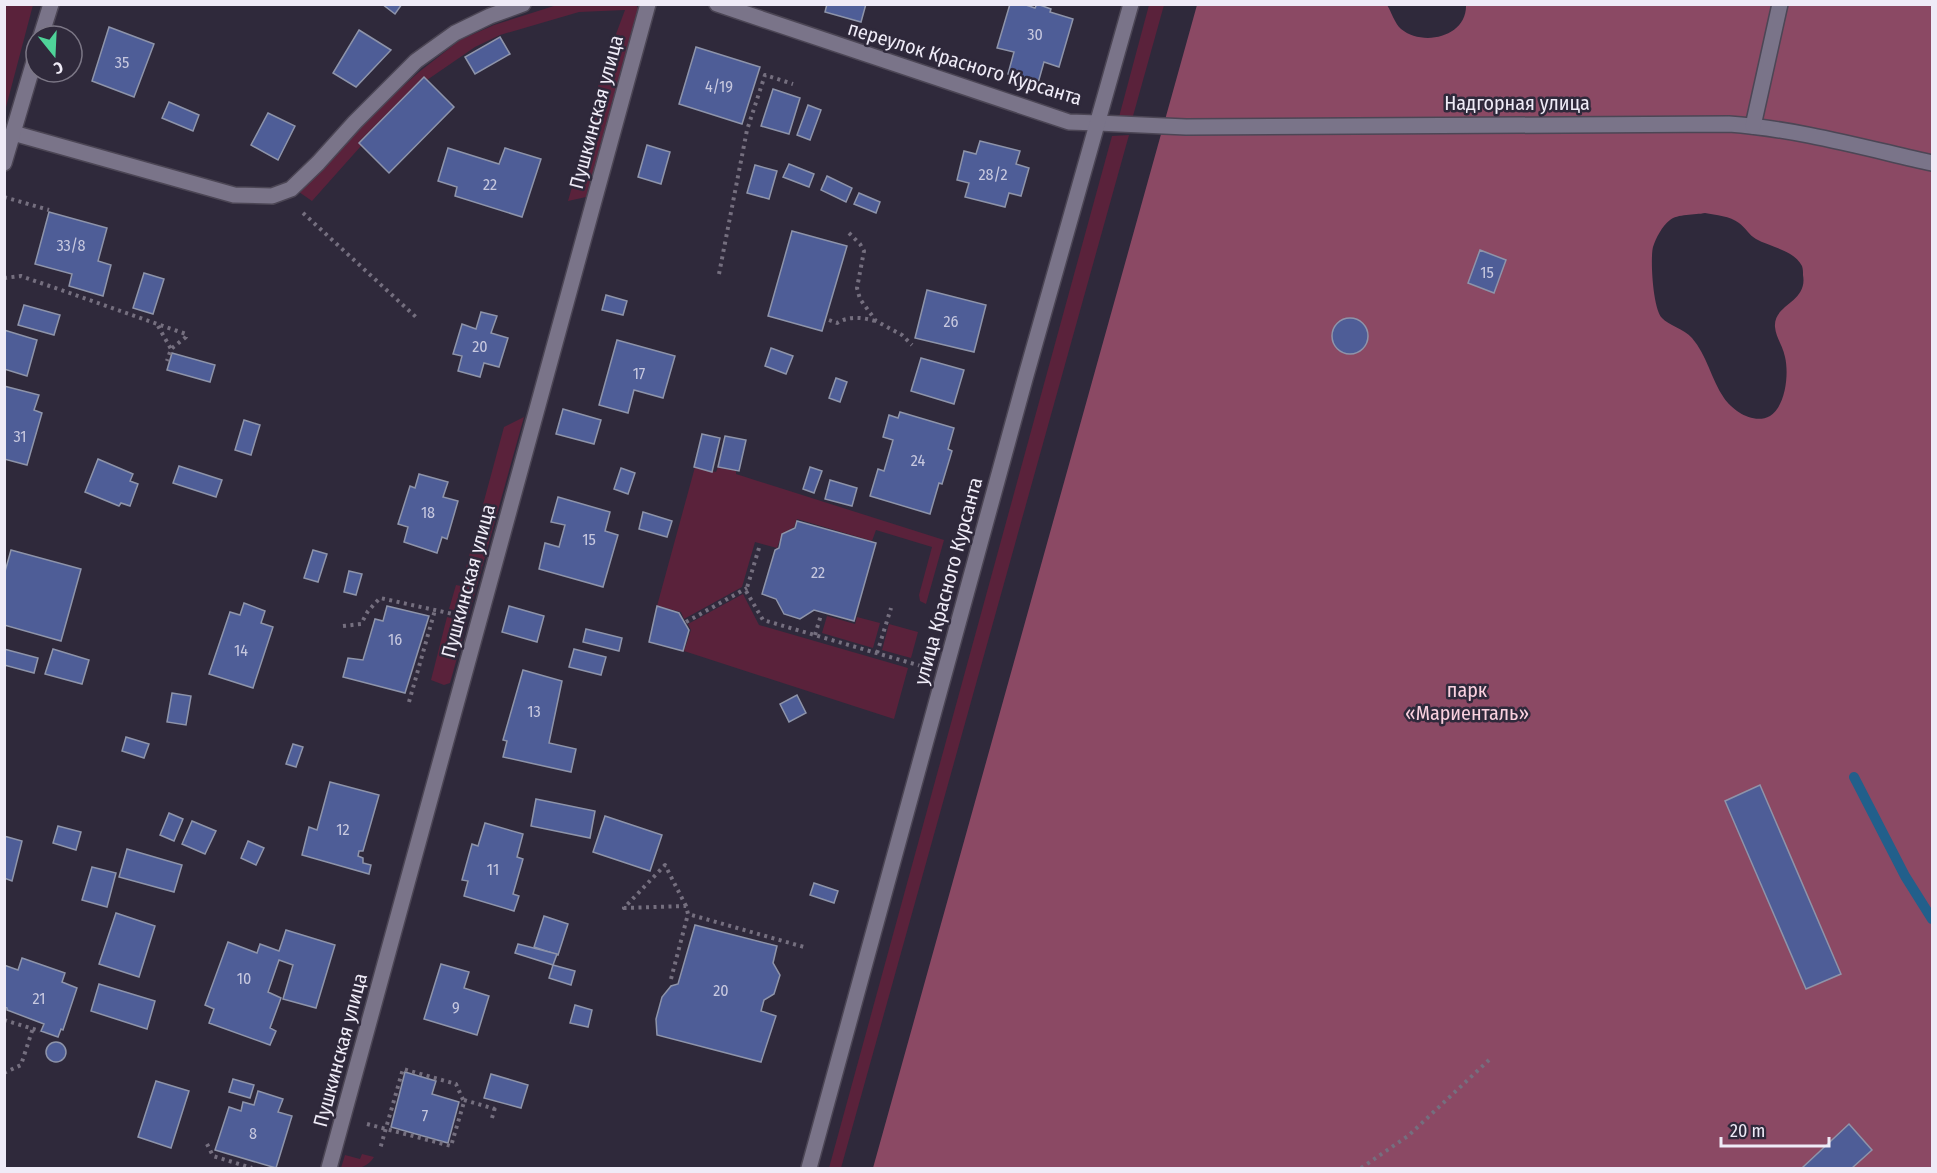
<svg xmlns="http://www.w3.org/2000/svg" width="1937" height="1173" font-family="'Fira Sans Condensed',sans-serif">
<rect width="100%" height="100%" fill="#2f293b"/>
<g fill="#5a223b">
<path d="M5,4L33,5L5,111L4,5Z"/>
<path d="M557,5H636L638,8L586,197L568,201L587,135L601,74L625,10L579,12L500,35L475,47L427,80L424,77L359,142L361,146L312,201L299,192L349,135L419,72L460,40L494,25Z"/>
<path d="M1149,5H1164L1133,116L1119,117Z"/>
<path d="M1129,135L841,1168H829L1112,136Z"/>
<path d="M524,417L469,614L449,609L456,585L461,586L504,427Z"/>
<path d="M695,467L716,472L718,467L736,471V474L944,540L926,604L920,601L919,595L932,547L876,530L872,541L797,519L794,527L782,534L777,548L755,542L742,587L684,619L681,612L657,606Z"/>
<path d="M743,594L759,625L908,668L894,719L684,651L691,630L688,624Z"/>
<path d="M827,616L855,624L857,617L880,623L873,648L822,633Z"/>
<path d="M447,617L467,622L450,683L444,685L431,680Z"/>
<path d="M889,624L918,632L911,658L882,650Z"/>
<path d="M362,1154L374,1157C366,1170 354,1169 341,1168L345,1155L360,1159Z"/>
</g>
<path fill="#8b4964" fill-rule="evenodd" d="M1197,5H1387C1391,11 1395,24 1401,29C1423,47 1467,37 1466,5H1932V1168H873ZM1705,213C1716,215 1730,216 1739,223C1745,227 1749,235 1756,239C1770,247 1794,250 1802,266C1803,269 1803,272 1803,275C1808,303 1773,304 1775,327C1776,338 1783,346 1785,357C1789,373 1786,406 1770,416C1754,425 1733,411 1724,398C1711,379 1707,355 1692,338C1684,329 1668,325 1662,318C1653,309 1650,259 1653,247C1656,238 1662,226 1670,220C1677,214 1695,215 1705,213Z"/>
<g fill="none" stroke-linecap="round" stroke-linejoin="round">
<path stroke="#225f8b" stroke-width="10" d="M1854,777L1905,876L1932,919"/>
</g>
<g fill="#4e5d97" stroke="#8e94aa" stroke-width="1.5">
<path d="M382,4H402L395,14Z"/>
<path d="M827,4H866L861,22L825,12Z"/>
<path d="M1010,4H1023L1035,8L1037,4L1051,9L1050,12L1073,19L1059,67L1044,62L1038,83L1008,74L1014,52L997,48Z"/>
<path d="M109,27L154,44L134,97L92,81Z"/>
<path d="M359,30L391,50L356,87L333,73Z"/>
<path d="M500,37L510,54L475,74L465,57Z"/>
<path d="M696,47L760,67L742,124L679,104Z"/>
<path d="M424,77L454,107L389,173L359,143Z"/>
<path d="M773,89L800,98L789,134L761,126Z"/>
<path d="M169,102L199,115L193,131L162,118Z"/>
<path d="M808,105L821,110L810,140L797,135Z"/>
<path d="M268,113L295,126L278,160L251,145Z"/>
<path d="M980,141L1020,151L1016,164L1029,168L1021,196L1009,193L1005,207L965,197L969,183L957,180L964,151L976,154Z"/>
<path d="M647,145L670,152L661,184L638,177Z"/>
<path d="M448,148L499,164L505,148L541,159L522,217L455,196L457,187L438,181Z"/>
<path d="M789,164L814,174L809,187L783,177Z"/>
<path d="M755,165L777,171L769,199L747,193Z"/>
<path d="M827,176L852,188L846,202L821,190Z"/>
<path d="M859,193L880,202L876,213L854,204Z"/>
<path d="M49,212L107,228L98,261L111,265L103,296L69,286L72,274L35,264Z"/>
<path d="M792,231L847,246L822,331L768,316Z"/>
<path d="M1480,250L1506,260L1494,293L1468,283Z"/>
<path d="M144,273L164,279L153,314L133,308Z"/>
<path d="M927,290L986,305L974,352L915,338Z"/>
<path d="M606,295L627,301L623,315L602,310Z"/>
<path d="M24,305L60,315L54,335L18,325Z"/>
<path d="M481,312L497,316L491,333L508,338L499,367L484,363L480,377L458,371L462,356L453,354L462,324L476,329Z"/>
<circle cx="1350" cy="336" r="18"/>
<path d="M4,330L37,340L27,376L4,369Z"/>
<path d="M617,340L675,356L663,398L634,390L628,413L599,405Z"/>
<path d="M771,348L793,356L786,374L765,366Z"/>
<path d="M172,353L215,365L210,382L167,370Z"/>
<path d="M921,358L964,370L954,404L911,391Z"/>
<path d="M836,378L847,382L840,402L829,398Z"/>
<path d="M4,386L39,395L34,410L42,413L27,465L4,459Z"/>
<path d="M563,409L601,420L594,444L556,434Z"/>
<path d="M900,412L954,428L948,449L952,451L942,484L939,483L930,514L870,496L878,469L884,471L893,440L883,437L889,415L898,418Z"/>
<path d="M244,420L260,425L251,455L235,450Z"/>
<path d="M702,434L720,438L712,472L694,467Z"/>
<path d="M725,436L746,440L739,471L718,467Z"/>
<path d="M98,459L133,474L130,481L138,484L130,506L121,503L119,506L85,492Z"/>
<path d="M179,466L222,480L216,497L173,483Z"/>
<path d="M810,467L822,471L814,493L803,489Z"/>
<path d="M621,468L635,473L628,494L614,489Z"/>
<path d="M419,474L448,482L443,497L458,501L447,539L442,537L437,553L404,542L408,527L398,524L410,486L415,488Z"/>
<path d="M830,480L857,488L852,506L825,499Z"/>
<path d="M558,497L610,512L605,531L618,535L603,587L539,569L545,543L559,547L565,525L551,522Z"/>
<path d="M643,512L672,521L667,537L639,529Z"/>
<path d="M797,521L876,543L854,621L814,610L800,619L784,614L776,599L762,594L775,550L779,548L782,534L795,528Z"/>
<path d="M11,550L81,569L61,641L4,625V575Z"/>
<path d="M313,550L327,554L318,582L304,578Z"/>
<path d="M349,571L362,574L356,595L344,592Z"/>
<path d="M244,603L265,611L261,623L273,627L253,688L209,674L230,612L240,615Z"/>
<path d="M387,606L429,616L405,693L343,677L348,658L363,660L375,619L383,621Z"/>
<path d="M509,606L544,616L537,642L502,632Z"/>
<path d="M657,606L679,613L689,630L683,651L649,642Z"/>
<path d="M586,629L622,638L619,651L583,642Z"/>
<path d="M4,649L38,658L34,673L4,665Z"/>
<path d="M53,649L89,660L82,684L45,674Z"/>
<path d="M574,649L606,657L601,675L569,667Z"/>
<path d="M523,670L562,681L549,743L576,749L571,772L503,757L507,741L503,740Z"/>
<path d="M172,693L191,696L186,725L167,722Z"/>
<path d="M797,695L806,713L789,722L780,704Z"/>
<path d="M126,737L149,744L144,758L122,751Z"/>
<path d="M293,744L303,747L296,767L286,764Z"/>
<path d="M330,782L379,795L363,851H359L358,856L363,858V863L371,865L369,874L302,855L309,827L317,830Z"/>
<path d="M1760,785L1841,974L1806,989L1725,801Z"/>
<path d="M536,799L595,811L590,838L531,826Z"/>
<path d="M169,813L183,819L174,841L160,835Z"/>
<path d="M605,816L662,835L650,871L593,852Z"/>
<path d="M192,821L216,831L205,854L182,844Z"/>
<path d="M485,823L523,834L517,857L523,859L513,894L519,896L514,911L464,896L468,881L462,880L472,844L478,846Z"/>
<path d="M58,826L81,832L76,850L53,843Z"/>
<path d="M4,836L22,841L12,881L4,878Z"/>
<path d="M248,841L264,848L256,865L241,858Z"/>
<path d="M127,849L182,865L174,892L119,877Z"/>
<path d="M92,867L116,873L107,907L82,900Z"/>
<path d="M814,883L838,891L834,903L810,895Z"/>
<path d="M116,913L155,926L139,977L99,964Z"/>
<path d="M544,916L568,924L558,955L534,947Z"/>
<path d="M695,925L777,946L773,963L780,975L774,994L764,1000L761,1011L776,1016L761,1062L657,1035L656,1019L662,997L671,986L678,984Z"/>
<path d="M286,930L335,945L316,1008L283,999L293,965L279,960L268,992L281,998L270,1028L276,1031L270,1045L209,1023L214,1009L205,1005L228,942L257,953L260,944L279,951Z"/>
<path d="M518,944L557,954L553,965L515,953Z"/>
<path d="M22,958L65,973L62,982L77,988L63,1030L61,1029L58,1037L41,1031L44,1024L7,1010V1008L4,1007V965L18,970Z"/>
<path d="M441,964L469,972L464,988L489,996L477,1035L424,1019Z"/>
<path d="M553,965L575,971L571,985L549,978Z"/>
<path d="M99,984L155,1001L147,1029L91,1011Z"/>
<path d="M575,1005L592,1010L588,1027L570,1023Z"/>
<circle cx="56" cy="1052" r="10"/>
<path d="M405,1072L436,1081L432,1094L459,1102L448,1143L391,1127Z"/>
<path d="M491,1074L528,1085L521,1108L484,1098Z"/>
<path d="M233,1079L254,1085L250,1098L229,1092Z"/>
<path d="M156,1081L189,1091L171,1148L138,1137Z"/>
<path d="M258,1091L283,1099L278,1112L292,1116L276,1168L215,1150L229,1107L241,1111L243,1102L254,1105Z"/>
<path d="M1849,1124L1872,1150L1852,1168H1802Z"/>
</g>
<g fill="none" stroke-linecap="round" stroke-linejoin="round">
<defs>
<g id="lane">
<path d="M1098,123L1186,127L1729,124C1798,129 1865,148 1932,163"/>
<path d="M1753,126L1780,4"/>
</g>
<g id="street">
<path d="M717,4L1069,122L1098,123"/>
<path d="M41,36L51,4"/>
<path d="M13,133L234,195L272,196L291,189L318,163L355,122L416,61L455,33L490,16L523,4"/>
<path d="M4,163L36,55"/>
<path d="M329,1168L648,4"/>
</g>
<path id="secondary" d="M809,1168L1025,379L1131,4"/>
</defs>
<use href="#lane" stroke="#4c4655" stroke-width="18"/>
<use href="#street" stroke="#4c4655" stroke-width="18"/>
<use href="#secondary" stroke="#4c4655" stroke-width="18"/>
<g stroke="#756f7f" stroke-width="4" stroke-dasharray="3 4.5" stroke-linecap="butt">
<path d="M4,197L49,210"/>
<path d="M303,213L417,318"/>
<path d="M849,233L860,244L864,251L857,288L860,299L876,321L902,335L912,345"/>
<path d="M719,274L747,130L765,75L793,84"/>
<path d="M4,278L21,276L186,334V337L171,349L167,361"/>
<path d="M829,320L837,323C848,316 862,317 875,321"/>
<path d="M158,326L171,349"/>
<path d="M759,548L746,591L763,620L921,666"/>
<path d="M686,622L747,588"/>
<path d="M343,626L361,624L368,611L380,598L453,614"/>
<path d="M815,635L821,615"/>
<path d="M877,653L891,608"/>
<path d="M409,702L435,610"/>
<path d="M686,906L665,865L624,908L686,906L688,914L804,947"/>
<path d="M671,979L688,914"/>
<path d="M4,1020L40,1031"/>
<path d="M4,1073L21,1065L33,1028"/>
<path d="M464,1100L495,1109"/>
<path d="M492,1118L496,1104"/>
<path d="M367,1124L451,1146L464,1102L456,1084L403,1069L380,1149"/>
<path d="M207,1144L213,1156L252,1168"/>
<path d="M1361,1168L1408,1136L1489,1060"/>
</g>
<use href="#lane" stroke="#7a7489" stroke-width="15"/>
<use href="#street" stroke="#7a7489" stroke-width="15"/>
<use href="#secondary" stroke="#7a7489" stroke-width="15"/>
</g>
<g text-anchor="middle" stroke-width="5" stroke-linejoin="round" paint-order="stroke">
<g font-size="16" fill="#c7c8df">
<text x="1035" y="40">30</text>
<text x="122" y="68">35</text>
<text x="719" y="92">4/19</text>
<text x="993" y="180">28/2</text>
<text x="490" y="190">22</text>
<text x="71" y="251">33/8</text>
<text x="1487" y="278">15</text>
<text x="951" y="327">26</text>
<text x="480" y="352">20</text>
<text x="639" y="379">17</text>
<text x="20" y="442">31</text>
<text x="918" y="466">24</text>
<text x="428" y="518">18</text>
<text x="589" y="545">15</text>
<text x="818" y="578">22</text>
<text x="395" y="645">16</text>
<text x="241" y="656">14</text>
<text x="534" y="717">13</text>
<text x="343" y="835">12</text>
<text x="493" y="875">11</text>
<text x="244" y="984">10</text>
<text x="721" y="996">20</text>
<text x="39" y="1004">21</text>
<text x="456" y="1013">9</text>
<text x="425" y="1121">7</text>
<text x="253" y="1139">8</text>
</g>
<g font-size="20" fill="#efebf7" stroke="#2f293b">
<text transform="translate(965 63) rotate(17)" y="7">переулок Красного Курсанта</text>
<text x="1517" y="110">Надгорная улица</text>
<text transform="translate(596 112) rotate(-75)" y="7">Пушкинская улица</text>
<text transform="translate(468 581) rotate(-75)" y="7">Пушкинская улица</text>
<text transform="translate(948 581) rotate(-75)" y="7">улица Красного Курсанта</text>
<text transform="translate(340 1050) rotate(-75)" y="7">Пушкинская улица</text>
</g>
<g font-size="20" fill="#fad1df" stroke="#2f293b">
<text x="1467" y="697">парк<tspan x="1467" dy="23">«Мариенталь»</tspan></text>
</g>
</g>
<rect width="1937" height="1173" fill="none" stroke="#efebf7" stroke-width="12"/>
<g transform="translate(54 54) rotate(162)"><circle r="28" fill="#2f293b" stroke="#7c7786" stroke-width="1.5"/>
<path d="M0-4.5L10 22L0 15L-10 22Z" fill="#4fd399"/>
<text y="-9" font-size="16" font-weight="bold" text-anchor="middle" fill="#efebf7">С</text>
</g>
<path d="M1721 1137v9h108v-9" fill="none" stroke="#efebf7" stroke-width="3"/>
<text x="1730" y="1137" font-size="18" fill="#efebf7" stroke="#2f293b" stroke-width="4.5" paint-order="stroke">20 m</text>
</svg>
